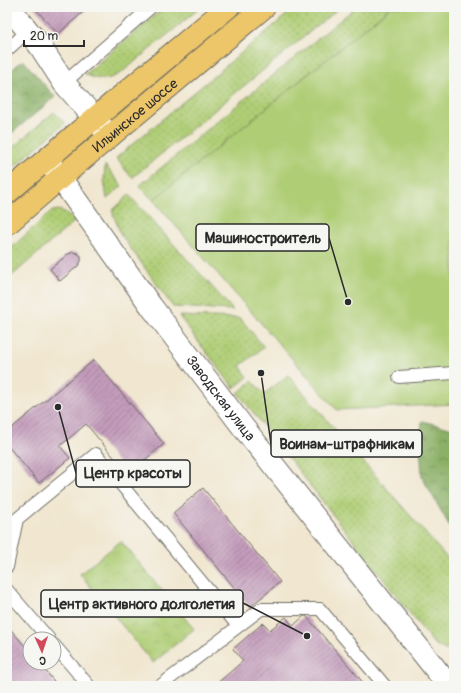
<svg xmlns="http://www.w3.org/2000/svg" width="461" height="693" font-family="Pangolin,sans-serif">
<defs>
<pattern id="grass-dots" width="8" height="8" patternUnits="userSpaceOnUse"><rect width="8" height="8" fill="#afcd74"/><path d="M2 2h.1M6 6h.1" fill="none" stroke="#97b065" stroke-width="1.8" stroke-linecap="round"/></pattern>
<pattern id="forest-crowns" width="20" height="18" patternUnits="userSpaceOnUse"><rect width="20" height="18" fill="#8bb066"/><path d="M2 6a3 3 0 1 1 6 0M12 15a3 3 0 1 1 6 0" fill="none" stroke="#728f54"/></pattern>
<pattern id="park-crowns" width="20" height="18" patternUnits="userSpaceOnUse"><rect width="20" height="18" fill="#afcd74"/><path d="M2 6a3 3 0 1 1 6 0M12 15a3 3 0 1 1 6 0" fill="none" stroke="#97b065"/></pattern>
<pattern id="building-hatch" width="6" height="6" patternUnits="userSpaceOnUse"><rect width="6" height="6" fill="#c39cbb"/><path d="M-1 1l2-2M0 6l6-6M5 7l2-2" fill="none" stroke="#9f7f98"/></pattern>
</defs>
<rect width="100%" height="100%" fill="#f6f6f2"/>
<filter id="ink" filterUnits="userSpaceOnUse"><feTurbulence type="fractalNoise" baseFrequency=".025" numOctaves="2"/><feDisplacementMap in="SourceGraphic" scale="8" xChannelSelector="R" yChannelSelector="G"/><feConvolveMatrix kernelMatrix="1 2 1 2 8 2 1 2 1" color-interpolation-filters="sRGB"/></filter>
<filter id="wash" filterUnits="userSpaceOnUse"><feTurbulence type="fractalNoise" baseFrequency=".012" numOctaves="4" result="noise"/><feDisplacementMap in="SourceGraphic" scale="16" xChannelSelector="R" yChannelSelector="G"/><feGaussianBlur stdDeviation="0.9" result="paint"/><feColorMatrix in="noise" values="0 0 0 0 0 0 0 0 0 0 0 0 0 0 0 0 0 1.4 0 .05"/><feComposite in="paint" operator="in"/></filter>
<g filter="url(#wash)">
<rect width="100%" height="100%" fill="#f1e7d0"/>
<g fill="url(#grass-dots)" stroke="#6d7c50">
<path d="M165,7H201L121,73C107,81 99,81 85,74Z"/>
<path d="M296,7H340L132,178L116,158Z"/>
<path d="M356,7H391L153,200L139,186Z"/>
<path d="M54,112L65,123L7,173V152Z"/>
<path d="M105,165L122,186L107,199L104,180Z"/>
<path d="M129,195L233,310L173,307L121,235L112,211Z"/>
<path d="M58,210L65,212L75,221L7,280V252L49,213L53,211Z"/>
<path d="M179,316L240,318L264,347L240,366L248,377L234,388L203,348Z"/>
<path d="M288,375L454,566V651L445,650L434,644L238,393L252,381L264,394Z"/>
</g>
<g fill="url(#forest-crowns)" stroke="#5b6e48">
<path d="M23,60L55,97L7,137V74Z"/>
<path d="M422,421L454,429V534L422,477L420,443Z"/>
</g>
<path fill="url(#park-crowns)" stroke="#6d7c50" d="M121,541L194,629L153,663L80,574Z"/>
<path fill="#afcd74" stroke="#6d7c50" d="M391,7H454V404L337,410L153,200Z"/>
<g id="blocks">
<g fill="url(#building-hatch)">
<path d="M34,7H89L58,34Z"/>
<path d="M73,252L77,253L81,256V261L78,266L60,281L50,269L68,254Z"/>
<path d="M94,360L164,444L128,474L86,424L60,446L70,458L39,483L7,445V432Z"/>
<path d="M203,488L280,582L250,607L173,513Z"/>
<path d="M304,616H306L366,686H214L243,661L233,649L263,623L270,630L286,617L293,626Z"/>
<path d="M7,625L30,652V663H39L58,686H7Z"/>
</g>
</g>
</g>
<g filter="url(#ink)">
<use href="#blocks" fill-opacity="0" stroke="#706d65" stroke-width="1"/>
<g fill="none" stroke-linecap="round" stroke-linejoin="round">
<defs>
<g id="service">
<path d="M7,50L28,31"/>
<path d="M64,83L151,7"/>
<path d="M399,377L454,373"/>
<path d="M7,567L17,519L96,454L238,626"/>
<path d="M7,590L49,639"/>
<path d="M54,645L89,686"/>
<path d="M160,686L261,609H320L385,686"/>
</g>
<path id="minor" d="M9,7L40,46L64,83L110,136"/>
<g id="tertiary">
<path id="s1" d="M49,162L151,306L243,427L449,686"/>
</g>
<g id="primary">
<path d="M7,193L95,118L228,7"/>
<path id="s2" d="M7,224L60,178L264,7"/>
</g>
</defs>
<use href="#service" stroke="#706d65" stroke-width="14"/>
<use href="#minor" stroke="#706d65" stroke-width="24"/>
<use href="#tertiary" stroke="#706d65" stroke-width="24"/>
<use href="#primary" stroke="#706d65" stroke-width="24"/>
<use href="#service" stroke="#fff" stroke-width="12"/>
<use href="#minor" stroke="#fff" stroke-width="22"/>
<use href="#tertiary" stroke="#fff" stroke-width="22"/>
<use href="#primary" stroke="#ecc669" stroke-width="22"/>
</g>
</g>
<g text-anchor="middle" stroke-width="3" stroke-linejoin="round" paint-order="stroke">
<g font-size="14" fill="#2b2b2b" stroke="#f6f6f2">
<text dy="5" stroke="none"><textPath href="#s2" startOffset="168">Ильинское шоссе</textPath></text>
<text dy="5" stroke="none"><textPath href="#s1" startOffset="292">Заводская улица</textPath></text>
</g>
</g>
<path fill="none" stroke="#2b2b2b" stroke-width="1.5" d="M348 302L329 238M261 373L271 444M58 407L76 473M307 636L243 603"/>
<g fill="#2b2b2b" stroke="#f6f6f2" stroke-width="1.5">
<circle cx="348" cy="302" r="4"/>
<circle cx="261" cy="373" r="4"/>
<circle cx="58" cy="407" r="4"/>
<circle cx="307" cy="636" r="4"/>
</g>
<g fill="#f6f6f2" stroke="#2b2b2b" stroke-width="1.5">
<rect x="196" y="224" width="133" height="27" rx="4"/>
<rect x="271" y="430" width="151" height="27" rx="4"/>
<rect x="76" y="460" width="114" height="27" rx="4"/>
<rect x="41" y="590" width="202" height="27" rx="4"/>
</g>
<g font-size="15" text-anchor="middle" font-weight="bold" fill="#2b2b2b">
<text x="263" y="243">Машиностроитель</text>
<text x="347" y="449">Воинам-штрафникам</text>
<text x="133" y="478">Центр красоты</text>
<text x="142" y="609">Центр активного долголетия</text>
</g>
<rect width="461" height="693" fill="none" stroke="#f6f6f2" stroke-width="24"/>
<g transform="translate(42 651) rotate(177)"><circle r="19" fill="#f6f6f2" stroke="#a5a5a2"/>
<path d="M0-3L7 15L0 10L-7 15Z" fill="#d1495b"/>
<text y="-6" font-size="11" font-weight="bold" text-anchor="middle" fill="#2b2b2b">С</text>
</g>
<path d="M24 40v6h60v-6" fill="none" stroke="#2b2b2b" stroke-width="2"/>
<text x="30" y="40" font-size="12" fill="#2b2b2b" stroke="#f6f6f2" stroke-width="3" paint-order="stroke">20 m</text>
</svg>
